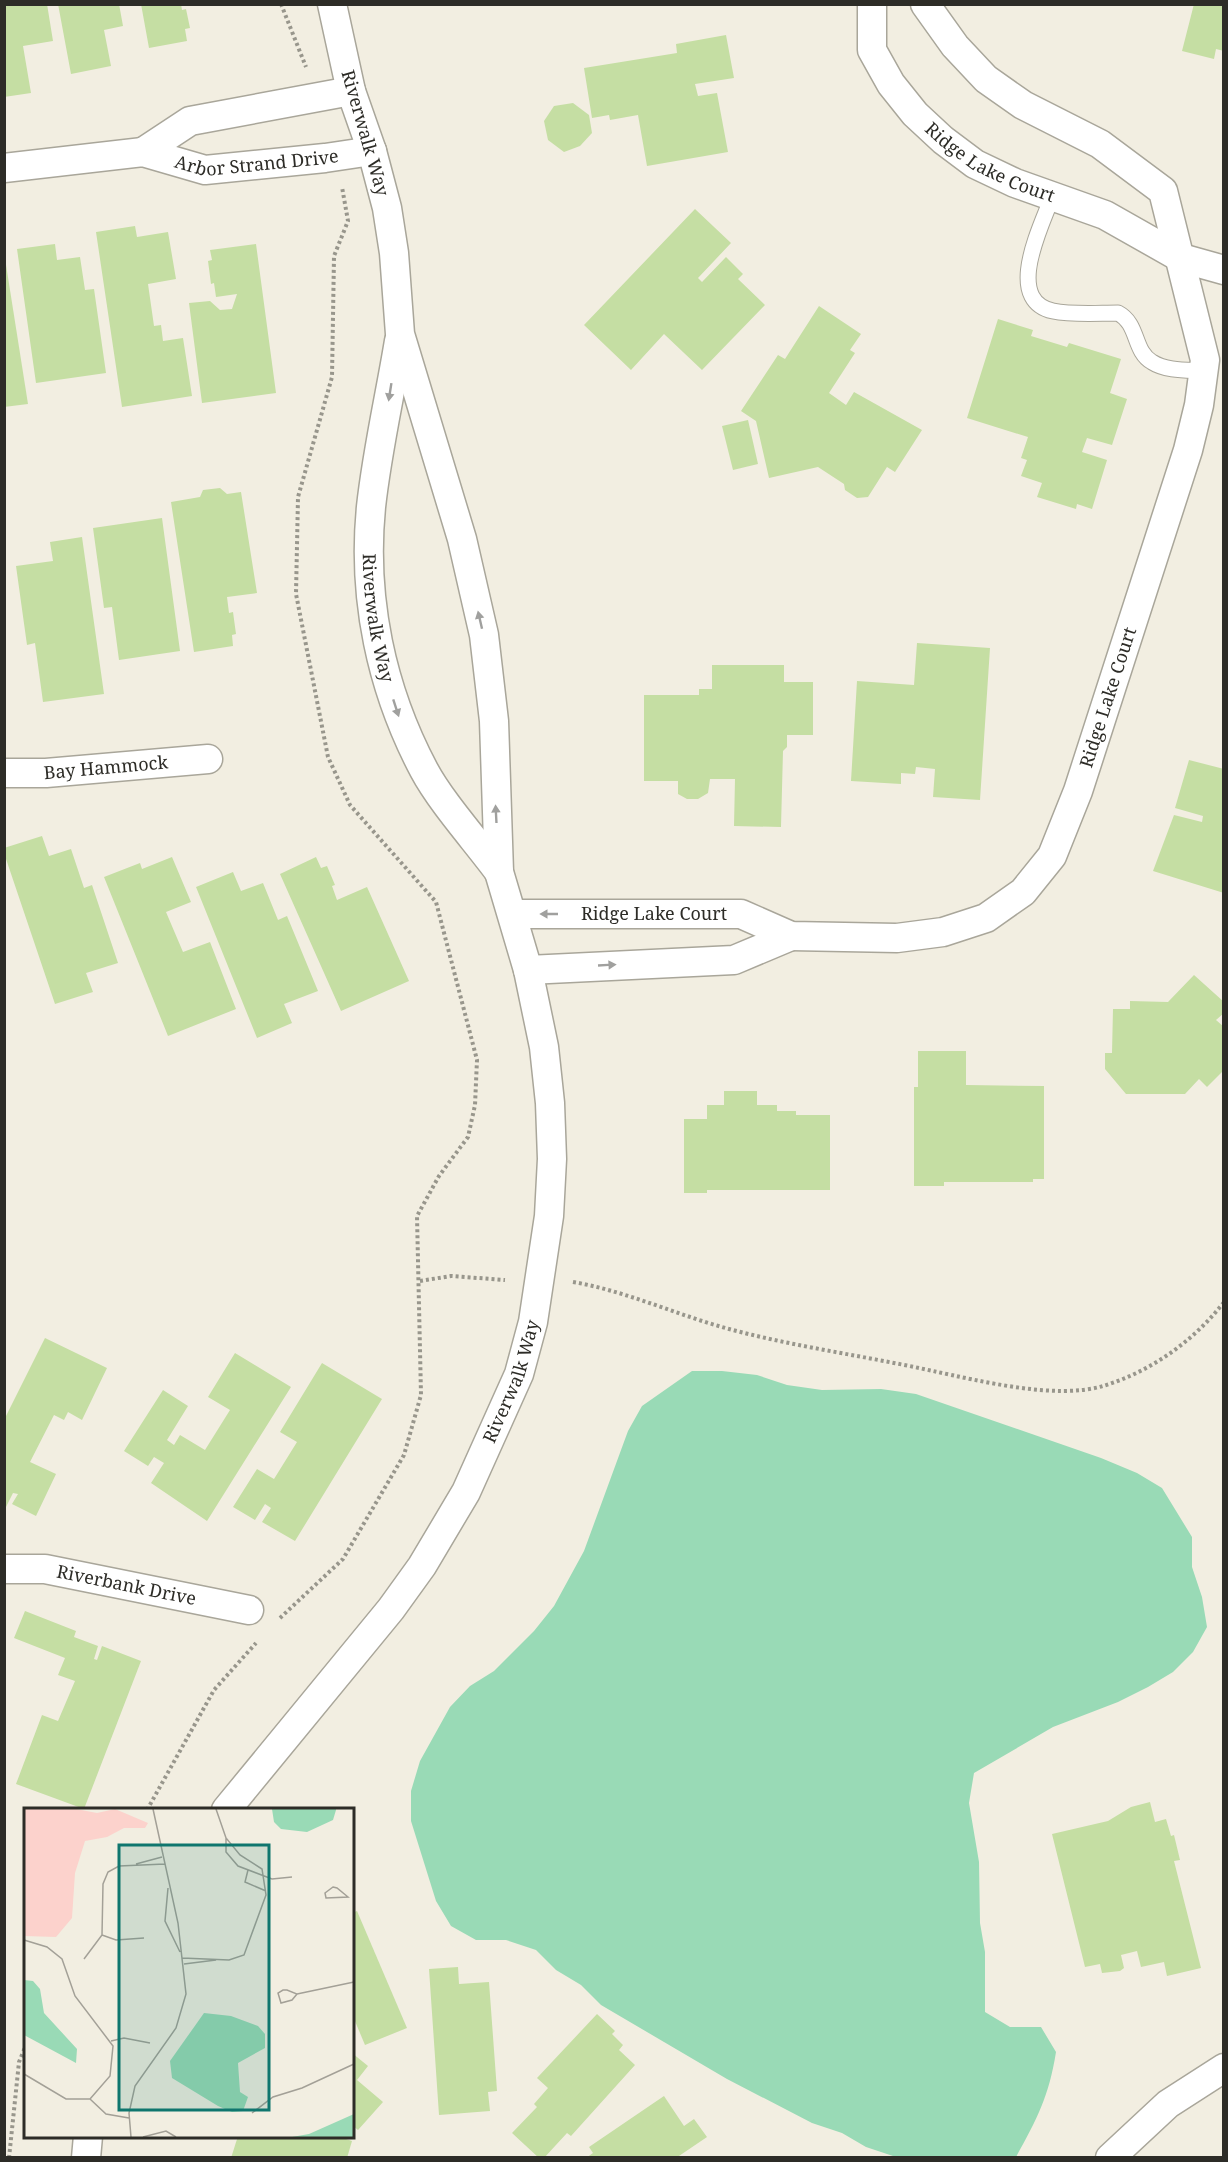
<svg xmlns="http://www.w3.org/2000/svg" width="1228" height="2162" font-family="'Noto Serif',serif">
<rect width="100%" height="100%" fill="#f2eee1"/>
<path fill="#99dab6" d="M692,1371H722L757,1375L787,1385L822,1390L881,1389L916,1394L1101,1458L1137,1473L1162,1488L1192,1537V1567L1202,1597L1207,1627L1193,1652L1173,1672L1148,1687L1118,1702L1053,1727L974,1773L969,1803L979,1862L980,1923L985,1952V2012L1010,2027H1041L1056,2052C1049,2096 1037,2119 1016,2157H896L866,2147L842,2133L812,2123L727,2079L601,2005L581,1985L556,1970L536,1950L506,1940H476L451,1926L436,1901L411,1821V1791L420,1761L450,1707L470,1686L494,1671L534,1631L554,1606L584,1551L628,1431L642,1406Z"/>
<g fill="#c5dea3">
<path d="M4,4H47L53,41L23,46L31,93L4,97Z"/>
<path d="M58,4H119L123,26L104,30L111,66L71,74Z"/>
<path d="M141,4H181L182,10L186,9L190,28L185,29L187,41L149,48Z"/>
<path d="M1194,4H1224V51L1216,49L1214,59L1182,51Z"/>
<path d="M726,35L734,78L695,84L698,96L717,93L728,152L647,166L638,115L610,120L609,115L592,118L584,68L677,53L676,44Z"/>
<path d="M573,103L589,115L592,133L580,146L564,152L548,140L544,121L554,106Z"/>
<path d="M695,209L731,243L698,278L702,282L726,257L743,274L738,279L765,305L702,370L664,334L631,370L584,325Z"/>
<path d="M135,226L137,237L168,232L176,279L148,284L154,326L161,325L163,341L183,338L192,396L122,407L96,232Z"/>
<path d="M55,244L57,260L80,257L85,290L94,289L106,373L36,383L17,249Z"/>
<path d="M256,244L276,393L202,403L189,303L210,301L220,310L232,309L237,294L216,297L214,283L211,284L208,261L212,260L210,250Z"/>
<path d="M4,252L28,404L4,407Z"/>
<path d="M819,306L861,334L850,350L855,353L829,393L846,405L854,392L922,430L895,472L887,467L868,497L857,498L845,490L844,484L818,467L769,478L756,421L741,411L778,355L785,359Z"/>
<path d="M998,319L1033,330L1031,336L1067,347L1069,343L1121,359L1110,393L1127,399L1112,445L1087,438L1082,452L1107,460L1092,509L1077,504L1076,509L1037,497L1042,483L1021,476L1027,460L1021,458L1028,437L967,418Z"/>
<path d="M748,420L758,464L733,470L722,426Z"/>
<path d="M220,488L227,494L241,492L257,593L227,597L229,613L233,612L236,634L232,635L233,646L194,652L171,502L200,497L203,490Z"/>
<path d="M162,518L180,651L119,660L112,607L104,608L93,528Z"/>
<path d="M82,537L104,694L43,702L35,643L27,645L16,566L53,561L50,542Z"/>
<path d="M917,643L990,648L980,800L933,797L935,769L916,767L915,774L901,773V784L851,781L857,681L914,685Z"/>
<path d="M712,665H784V682H813V735H787V747L783,751L781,827L734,826L735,779H710L708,793L698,799H687L678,794V781H644V695H699V689H712Z"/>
<path d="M1189,760L1224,769V893L1153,871L1174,815L1202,822L1203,816L1175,808Z"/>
<path d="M42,836L49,856L71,849L84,888L92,885L118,963L86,973L93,992L55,1004L4,853V848Z"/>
<path d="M172,857L191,902L166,912L183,952L210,942L236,1009L168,1036L104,877L140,863L142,869Z"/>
<path d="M316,857L321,868L327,866L335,885L332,886L337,900L367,887L409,981L341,1011L280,874Z"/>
<path d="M233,872L241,891L263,883L278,920L287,916L318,991L284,1004L292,1023L257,1038L196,887Z"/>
<path d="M1194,975L1224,1002V1013L1216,1020L1224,1027V1070L1207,1087L1199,1079L1185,1094H1126L1105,1069V1053H1112L1113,1009H1130V1001L1168,1002Z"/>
<path d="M918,1051H966V1085L1044,1086V1179H1033V1182H944V1186H914V1087H918Z"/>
<path d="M724,1091H757V1105H777V1111H796V1115H830V1190H707V1193H684V1119H707V1105H724Z"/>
<path d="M45,1338L107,1368L82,1420L68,1412L64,1420L54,1415L30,1462L56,1474L36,1516L12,1504L18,1494L13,1493L4,1511V1420Z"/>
<path d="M235,1353L291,1387L207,1521L151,1483L164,1463L154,1457L148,1466L124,1451L163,1390L188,1406L167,1440L174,1445L180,1435L205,1450L230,1410L208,1397Z"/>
<path d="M322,1363L382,1399L295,1541L262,1522L271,1508L265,1504L255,1520L233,1507L257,1469L274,1479L297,1442L280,1432Z"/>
<path d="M25,1611L76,1631L74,1637L98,1646L94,1659L97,1660L102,1646L141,1661L84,1809L16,1784L42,1715L58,1721L75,1681L58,1675L65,1658L14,1638Z"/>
<path d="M1150,1802L1155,1822L1166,1819L1171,1836L1174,1835L1180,1860L1174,1861L1201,1968L1167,1976L1164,1962L1141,1967L1137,1951L1121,1955L1124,1968L1120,1971L1102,1973L1100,1964L1085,1967L1052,1834L1108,1821L1131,1807Z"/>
<path d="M357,1911L407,2028L365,2045L352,2014V1913Z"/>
<path d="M458,1967L459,1984L489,1982L497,2091L488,2092L490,2111L439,2115L429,1969Z"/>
<path d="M597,2014L615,2031L612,2034L623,2045L619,2050L635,2065L571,2136L567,2133L544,2158H539L512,2133L537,2107L534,2104L548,2088L537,2078Z"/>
<path d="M352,2053L368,2066L357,2080L383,2102L358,2130L352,2125Z"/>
<path d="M664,2096L684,2126L694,2119L707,2137L676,2158H586L593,2153L589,2147Z"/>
<path d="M238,2136H337L352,2141L347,2158H231Z"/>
</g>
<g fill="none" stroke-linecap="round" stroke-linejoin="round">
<defs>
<path id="lane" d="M1052,197C1042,225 1003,300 1053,311C1072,315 1098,313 1118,313C1139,324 1133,351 1152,362C1166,371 1187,370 1203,371"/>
<g id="street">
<path id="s1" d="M872,4V50L891,84L915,114L943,140L975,164L1015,183L1105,215L1181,258L1224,270"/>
<path d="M143,152L190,121L351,91"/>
<path id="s2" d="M4,168L143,152L205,170L325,158L372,151"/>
<path id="s3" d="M399,341C390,396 377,451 371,507C362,598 381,689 424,770C441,802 477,842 499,872"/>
<path id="s4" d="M4,773H46L208,759"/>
<path id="s5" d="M513,914H741L791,936L897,938L943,932L986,918L1023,892L1052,856L1078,791L1188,450L1199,405L1205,360L1163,191L1100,144L1023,105L986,79L955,46L925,4"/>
<path d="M528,970L734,960L791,936"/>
<path id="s6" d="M4,1569H45L249,1610"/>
<path id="s7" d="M226,1810L391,1609L422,1566L466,1492L519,1374L533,1322L549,1216L552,1159L550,1103L544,1047L528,970L499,872L494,721L484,635L462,539L400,334L394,253L387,208L372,151L351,91L332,4"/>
<path d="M86,2158L88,2136"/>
<path d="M1110,2158L1168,2104L1224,2068"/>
</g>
</defs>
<use href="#lane" stroke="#a9a69a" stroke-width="17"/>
<use href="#street" stroke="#a9a69a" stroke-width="31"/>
<g stroke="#98968c" stroke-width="4" stroke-dasharray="3 3" stroke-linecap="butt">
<path d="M281,4L306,67"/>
<path d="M420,1281L451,1276L505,1280"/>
<path d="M573,1282C626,1291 677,1315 729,1329C796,1347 865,1356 933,1371C980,1381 1056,1400 1103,1386C1150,1372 1194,1341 1224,1302"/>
<path d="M280,1618L343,1559L404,1455L421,1395L417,1216L439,1176L468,1137L475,1105L477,1060L436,902L350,805L328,757L296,594L298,497L332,377L334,256L348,221L342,187"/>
<path d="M147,1810L214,1690L256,1643"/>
<path d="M9,2158L19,2062L26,2045"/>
</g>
<use href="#lane" stroke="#fff" stroke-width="15"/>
<use href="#street" stroke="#fff" stroke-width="28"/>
</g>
<defs><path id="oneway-solid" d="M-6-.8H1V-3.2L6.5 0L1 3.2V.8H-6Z" transform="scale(1.5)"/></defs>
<g fill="#a0a09e">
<use href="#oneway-solid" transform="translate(390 392) rotate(99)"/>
<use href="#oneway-solid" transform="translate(480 620) rotate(-103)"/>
<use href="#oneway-solid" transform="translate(396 708) rotate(72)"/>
<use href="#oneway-solid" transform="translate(496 814) rotate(-93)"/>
<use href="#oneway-solid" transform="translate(549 914) rotate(180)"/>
<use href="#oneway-solid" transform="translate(607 965) rotate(-3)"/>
</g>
<g text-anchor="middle" stroke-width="4.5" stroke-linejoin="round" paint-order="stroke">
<g font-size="18" fill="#2d2c27" stroke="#fff">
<text transform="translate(365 133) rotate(74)" y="6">Riverwalk Way</text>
<text dy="6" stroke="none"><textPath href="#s2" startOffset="256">Arbor Strand Drive</textPath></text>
<text dy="6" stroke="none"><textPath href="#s1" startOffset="214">Ridge Lake Court</textPath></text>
<text dy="6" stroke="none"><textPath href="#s3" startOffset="280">Riverwalk Way</textPath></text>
<text dy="6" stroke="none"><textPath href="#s5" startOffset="740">Ridge Lake Court</textPath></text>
<text dy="6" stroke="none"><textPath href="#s4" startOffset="102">Bay Hammock</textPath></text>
<text dy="6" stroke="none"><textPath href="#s5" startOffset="141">Ridge Lake Court</textPath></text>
<text dy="6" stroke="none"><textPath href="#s7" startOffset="519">Riverwalk Way</textPath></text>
<text dy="6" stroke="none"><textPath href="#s6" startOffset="124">Riverbank Drive</textPath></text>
</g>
</g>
<g transform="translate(24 1808)">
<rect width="330" height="330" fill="#f2eee1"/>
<path d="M0,1H52L73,5L91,1L124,15L121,20H100L83,29L61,33L51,65L48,110L32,129L0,128Z" fill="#fcd2cc"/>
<path d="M248,1H312V2L309,12L283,24L257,21L250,14ZM0,172L9,173L16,181L20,205L53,241L52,255L0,227ZM180,205L207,208L234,218L241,226V240L214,255L216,284L224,289L219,303L208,304L194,298L148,270L146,253ZM330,306V329H268L285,326Z" fill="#99dab6"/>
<path fill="none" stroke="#a3a097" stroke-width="1.5" d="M202,30V44L214,58L248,71L268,69M112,56L138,49M224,62L221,74L242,83M309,79L313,80L324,89L302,90L301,85ZM144,80L141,113L156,144M78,127L92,132L120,130M0,132L23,139L38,151L51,188L89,238L86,268L66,291H42L0,266M158,150L205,152L220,147L242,87L238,61L216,47L202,30L192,1M60,151L78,127L79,76L84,64L95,58L141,56M160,156L192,152M259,182H263L273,186L268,192L257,195L254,185ZM273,186L330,174M87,233L100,230L126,235M66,291L82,306L105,310M228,305L249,289L278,280L330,256M107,329L105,305L111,278L152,220L162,186L154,115L129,1M119,329L142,323L152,329"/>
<path fill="#0f766e" fill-opacity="0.15" stroke="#0f766e" stroke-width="3" d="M95,37H245V302H95Z"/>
<rect width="330" height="330" fill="none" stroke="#2d2c27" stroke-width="3"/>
</g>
<rect width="1228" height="2162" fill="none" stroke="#2d2c27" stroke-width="12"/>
</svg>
